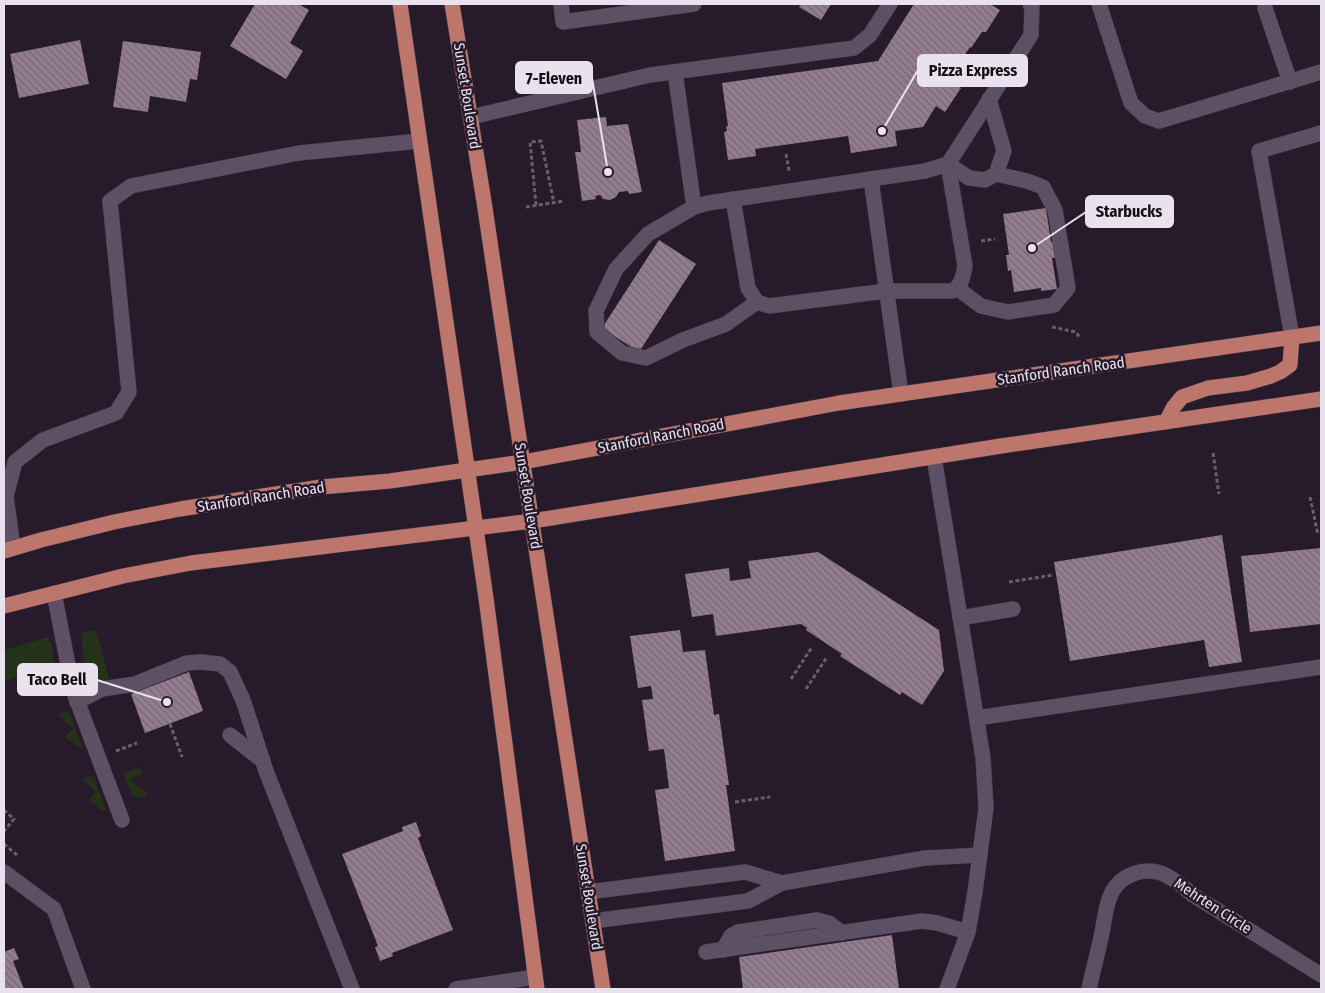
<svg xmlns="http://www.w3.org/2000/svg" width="1325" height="993" font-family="'Fira Sans Condensed',sans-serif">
<defs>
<pattern id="building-back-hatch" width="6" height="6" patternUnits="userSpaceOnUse" patternTransform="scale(1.25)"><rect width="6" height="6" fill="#927c8d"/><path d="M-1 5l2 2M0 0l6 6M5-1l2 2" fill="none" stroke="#776874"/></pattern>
</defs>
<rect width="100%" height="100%" fill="#261a2b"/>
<g fill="#24321a">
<path d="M96,630L110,682L92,687C83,677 83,647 81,633Z"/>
<path d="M48,637L52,647L58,682L54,686L50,685L33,671L4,682V650Z"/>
<path d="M64,712L68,713L70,715L82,746L81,747H79L65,737L73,728L59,715L61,713Z"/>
<path d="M140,767L143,774L130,779L148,794L147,796L141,798L132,795L124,774L126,772Z"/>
<path d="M89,776L94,779L106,809L105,811H103L89,800L96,792L83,779L84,777Z"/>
</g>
<g fill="url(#building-back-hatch)">
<path d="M255,4H298L309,10L290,43L303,51L286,79L230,46Z"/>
<path d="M801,4H831L821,20L799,7Z"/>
<path d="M914,4H990L1000,10L986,32H982L971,48L970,47L948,79L961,88L945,112L936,106L923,127L895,131L897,146L851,153L848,136L755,149L756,156L728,160L724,132L727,131L726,126H728L722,83L878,61Z"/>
<path d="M80,40L89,84L19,98L10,54Z"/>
<path d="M123,41L201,52L197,80L190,79L186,102L150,96L148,112L113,107Z"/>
<path d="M606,117L607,126L628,124L642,192L629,194L628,191L619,192L616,197L610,200L603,199L600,195L595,196L596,199L582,201L575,152H581L577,120Z"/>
<path d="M1046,208L1051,242L1054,241L1056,258H1052L1057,289L1041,291V288L1014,292L1011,270L1008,271L1006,255H1009L1003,214Z"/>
<path d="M659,240L696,264L639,352L602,328Z"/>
<path d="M1222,535L1242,662L1209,667L1204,640L1070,661L1054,562Z"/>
<path d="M1321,548V624L1250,632L1241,556Z"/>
<path d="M818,552L939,630L944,671L922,705L902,692L900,695L840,656L842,654L806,630L807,628L801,624L716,636L713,614L692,617L685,574L729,568L730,581L751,578L748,561Z"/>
<path d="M680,630L683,652L705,650L714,715L719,714L729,785H726L735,851L665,861L655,790L669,788L664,749L649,751L642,700L653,699L651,686L638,688L630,636Z"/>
<path d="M189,672L203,711L145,733L131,694Z"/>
<path d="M416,822L421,836L418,838L453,930L392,953L393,956L380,961L375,947L378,946L342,854L403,831L402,827Z"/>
<path d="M892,935L899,989H743L739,957Z"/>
<path d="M14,948L19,959L13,961L24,989H4V952Z"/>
</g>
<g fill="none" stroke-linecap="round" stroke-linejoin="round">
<defs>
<g id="minor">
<path d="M561,4L563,22L694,4"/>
<path d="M1099,4L1131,103L1145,116L1159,121L1321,72"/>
<path d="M1265,8L1290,82"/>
<path d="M675,72L694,207"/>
<path d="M471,117L650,75L854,48L870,35L890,4"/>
<path d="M948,164L969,178L985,180L996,174L1004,151L989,99"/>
<path d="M871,179L901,394"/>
<path d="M733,199L748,288L757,302L769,306L886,291H952C962,286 963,276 965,266L948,164"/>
<path d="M957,288L981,306L1008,312L1054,305L1068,288L1055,210L1043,187L1027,181L996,174"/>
<path d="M757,302L726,324L683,340L646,358L622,353L597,332L596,311L616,269L648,234L694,207L708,203L925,171L948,164L1031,35L1032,6L1030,4"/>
<path d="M1292,337L1259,151L1321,133"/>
<path d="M934,457L983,758L986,808L975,892L968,932L947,989"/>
<path d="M13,548L6,496L15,462L43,440L116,413L129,392L110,201L131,186L299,153L419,141"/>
<path d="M54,593L73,690L122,820"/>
<path d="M960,618L1013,609"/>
<path d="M77,702L102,689L135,684L187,663L201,662L220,664L230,672L243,700L266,771L352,989"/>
<path d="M977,718L1321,667"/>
<path d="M230,735L263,761"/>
<path d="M4,872L54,909L83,989"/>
<path d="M588,892L745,872L782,883"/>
<path d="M593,921L748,901L782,883L925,858L980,855"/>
<path d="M723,950L731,936L738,932L817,920L829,923L842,933"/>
<path d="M706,952L922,921L937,923L968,932"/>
<path d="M456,989L535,977"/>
<path d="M1089,989C1093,970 1098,952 1102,933C1105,918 1105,906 1112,892C1121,875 1143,867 1161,873C1173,877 1183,887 1193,895L1321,975"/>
</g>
<g id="major">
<path d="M400,4L486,598L537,989"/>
<path d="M452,4L485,208L513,398L603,989"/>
<path d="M1166,422L1173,408L1182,397L1208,388L1247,383L1271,376L1280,372L1290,365L1292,337"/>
<path d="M4,551L41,540L114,522L180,509L321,487L390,481L523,462L839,403L1321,333"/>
<path d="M4,606L123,576L191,563L532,521L1001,446L1321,399"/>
</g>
</defs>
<use href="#minor" stroke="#3f3543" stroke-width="16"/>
<use href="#major" stroke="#3f3543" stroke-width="16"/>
<g stroke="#695e6e" stroke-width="3" stroke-dasharray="4 2.5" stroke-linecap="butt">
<path d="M966,62L984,74"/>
<path d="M786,154L789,171"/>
<path d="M536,205L530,142L541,141L554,203"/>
<path d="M526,207L564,201"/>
<path d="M981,241L995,239"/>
<path d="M1052,327L1076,332L1080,338"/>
<path d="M1213,453L1219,494"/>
<path d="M1310,497L1318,535"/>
<path d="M1009,582L1053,575"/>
<path d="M791,679L812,647"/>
<path d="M806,689L827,657"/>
<path d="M170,724L182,757"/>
<path d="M116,751L137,743"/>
<path d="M735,802L770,797"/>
<path d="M4,810L14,819L4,831"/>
<path d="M4,844L18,856"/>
</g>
<use href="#minor" stroke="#5e5064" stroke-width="15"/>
<use href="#major" stroke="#bc766c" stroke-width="15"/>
</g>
<g text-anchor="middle" stroke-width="5" stroke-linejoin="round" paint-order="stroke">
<g font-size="15" fill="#e9e1ed" stroke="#261a2b">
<text transform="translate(467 96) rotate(81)" y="5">Sunset Boulevard</text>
<text transform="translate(1061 371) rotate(-8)" y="5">Stanford Ranch Road</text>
<text transform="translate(661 436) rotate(-11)" y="5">Stanford Ranch Road</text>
<text transform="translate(528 496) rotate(81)" y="5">Sunset Boulevard</text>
<text transform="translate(261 497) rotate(-9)" y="5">Stanford Ranch Road</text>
<text transform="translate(589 897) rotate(81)" y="5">Sunset Boulevard</text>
<text transform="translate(1213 906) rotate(33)" y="5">Mehrten Circle</text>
</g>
</g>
<path fill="none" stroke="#e9e1ed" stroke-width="2" d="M882 131L918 70M608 172L592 78M1032 248L1086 212M167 702L97 680"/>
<g fill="#e9e1ed" stroke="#261a2b" stroke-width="2">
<circle cx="882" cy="131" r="5"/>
<circle cx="608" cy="172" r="5"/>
<circle cx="1032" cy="248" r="5"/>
<circle cx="167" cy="702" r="5"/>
</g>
<g fill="#e9e1ed" stroke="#e9e1ed" stroke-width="2">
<rect x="918" y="55" width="109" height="31" rx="5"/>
<rect x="516" y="62" width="76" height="31" rx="5"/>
<rect x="1086" y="196" width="87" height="31" rx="5"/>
<rect x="18" y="664" width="79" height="31" rx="5"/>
</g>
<g font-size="16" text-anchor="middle" font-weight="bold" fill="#111">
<text x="973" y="76">Pizza Express</text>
<text x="554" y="84">7-Eleven</text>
<text x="1129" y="217">Starbucks</text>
<text x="57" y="685">Taco Bell</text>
</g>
<rect width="1325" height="993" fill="none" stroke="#e9e1ed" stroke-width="10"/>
</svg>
